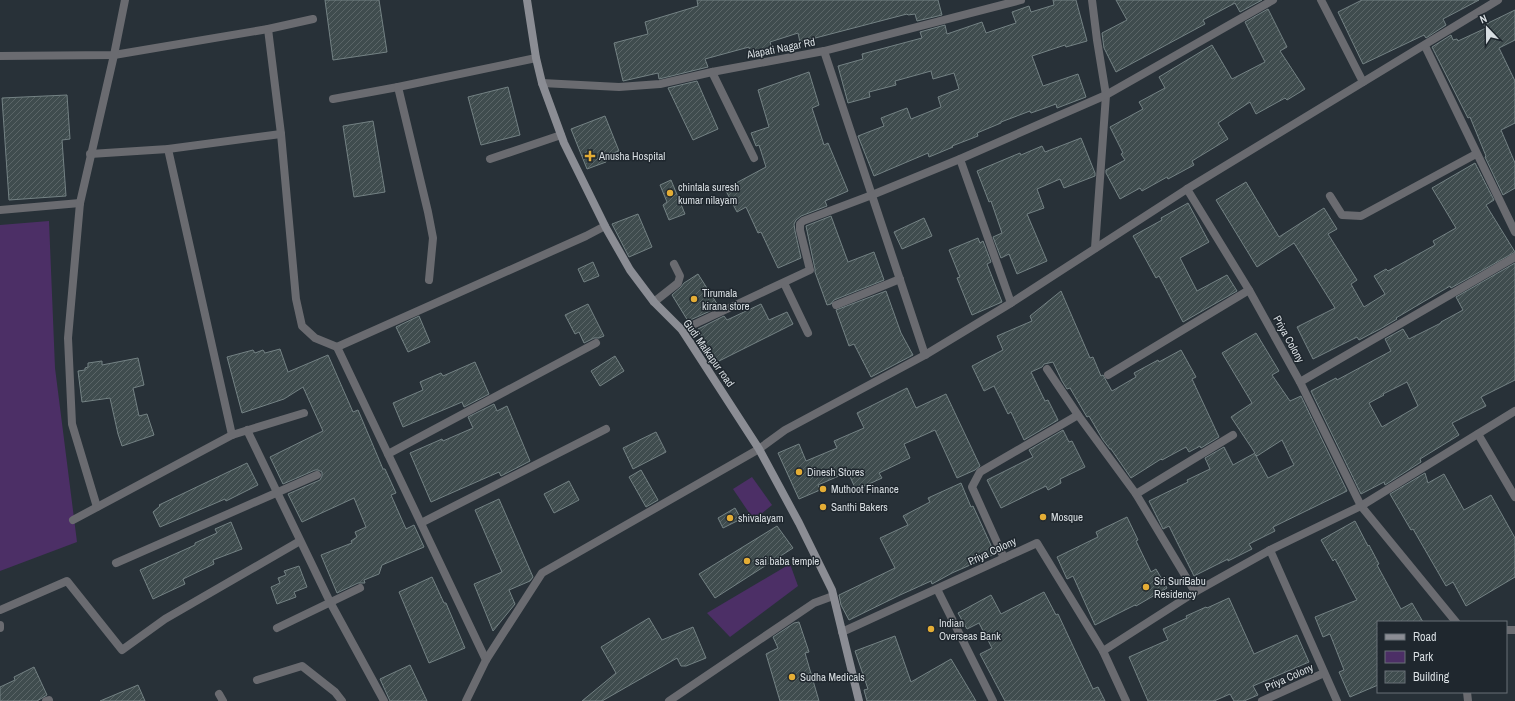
<svg xmlns="http://www.w3.org/2000/svg" width="1515" height="701" font-family="'Archivo Narrow',sans-serif">
<defs>
<pattern id="building-hatch" width="6" height="6" patternUnits="userSpaceOnUse"><rect width="6" height="6" fill="#3f4c4e"/><path d="M-1 1l2-2M0 6l6-6M5 7l2-2" fill="none" stroke="#5a6567"/></pattern>
</defs>
<rect width="100%" height="100%" fill="#283138"/>
<g fill="#4c2f66">
<path d="M49,221L55,368L77,542L0,571V225Z"/>
<path d="M752,477L772,505L754,520L733,489Z"/>
<path d="M790,564L798,586L730,637L707,613Z"/>
</g>
<g fill="url(#building-hatch)" stroke="#748284" fill-rule="evenodd">
<path d="M325,0H379L387,52L333,60Z"/>
<path d="M697,0H938L942,15L917,21L915,14L908,15L907,14L800,42L798,33L770,42L772,48L750,53L749,47L705,59L708,67L659,79L658,73L623,81L614,43L648,34L645,22L698,6Z"/>
<path d="M1053,0H1076L1087,41L1066,47L1065,45L1032,56L1043,86L1078,74L1086,97L1057,108L1056,104L1031,113L1030,111L1001,122V123L977,133L978,136L952,146L953,147L929,157L928,153L874,176L858,136L884,126L881,118L907,108L911,119L941,107L938,97L959,89L954,73L933,79L931,71L895,81L896,85L869,92L870,97L848,103L838,66L863,59L862,54L922,38L920,32L945,25L947,34L982,22L986,33L1016,23L1012,12L1029,6L1031,12L1054,5Z"/>
<path d="M1116,0H1262L1240,12L1235,3L1203,20L1205,24L1116,72L1104,48L1102,33L1127,20Z"/>
<path d="M1362,0H1479L1443,19L1446,25L1426,38L1424,35L1363,64L1338,12Z"/>
<path d="M1268,9L1287,47L1280,51L1305,89L1287,100L1285,98L1256,114L1250,102L1218,123L1228,139L1192,161L1194,165L1168,179L1167,177L1142,191L1140,188L1120,199L1106,173V170L1125,160L1121,154L1123,153L1110,127L1143,109L1139,102L1165,88L1159,77L1212,45L1232,79L1265,62L1245,22Z"/>
<path d="M1515,10V40L1499,48L1515,81V123L1501,130L1515,163V188L1503,195L1485,157L1486,156L1470,117L1468,118L1432,47L1451,35L1453,40L1457,39L1458,41L1486,28L1484,25Z"/>
<path d="M809,72L819,105L812,108L824,145L828,143L848,191L825,201L827,206L801,216L796,220L794,224L795,231L801,258L778,268L761,232L758,233L746,207L737,212L725,189L766,167L759,145L756,146L751,133L769,127L758,90Z"/>
<path d="M697,81L718,129L693,140L668,88Z"/>
<path d="M508,87L520,135L481,145L468,97Z"/>
<path d="M67,95L70,139L62,140L66,196L9,200L2,98Z"/>
<path d="M605,116L619,151L604,156L606,162L587,169L571,129Z"/>
<path d="M373,121L385,192L354,197L343,126Z"/>
<path d="M1081,138L1095,173V176L1064,188L1060,179L1037,189L1044,208L1027,214L1047,261L1017,274L1009,254L1001,258L993,237L1002,233L991,201L989,202L977,171L1020,153L1021,155L1042,146L1045,152Z"/>
<path d="M1475,163L1494,200L1486,205L1515,252L1451,288L1450,286L1396,318L1397,319L1380,329L1359,340L1357,337L1313,359L1297,327L1335,308L1294,243L1257,267L1216,200L1246,182L1279,237L1324,208L1337,229L1328,234L1357,280L1351,284L1364,307L1385,294L1374,276L1386,269L1388,271L1435,245L1433,241L1456,228L1432,188Z"/>
<path d="M671,180L685,214L669,220L663,205L667,202L660,185Z"/>
<path d="M1188,203L1209,242L1180,258L1197,291L1227,275L1237,291L1183,322L1159,276L1156,278L1133,236L1162,220L1161,218Z"/>
<path d="M638,214L652,247L629,257L612,224Z"/>
<path d="M831,216L848,262L874,252L884,280L834,300L831,304L827,305L815,272V269L806,226Z"/>
<path d="M924,218L932,236L902,249L894,232Z"/>
<path d="M978,238L980,243L983,241L991,262L987,264L1002,302L972,315L957,278L960,277L949,250Z"/>
<path d="M593,262L599,276L584,282L578,269Z"/>
<path d="M1515,263V380L1481,397L1486,406L1452,423L1459,435L1420,459L1421,462L1385,485L1384,482L1361,494L1311,391L1336,378L1337,380L1391,351L1385,339L1403,329L1409,339L1441,323V322L1463,310L1456,297ZM1407,382L1418,406L1382,427L1369,403L1384,395L1383,394Z"/>
<path d="M698,274L719,307L688,321L672,295L681,287L684,283Z"/>
<path d="M886,291L901,333L913,355L871,377L854,344L849,346L836,310Z"/>
<path d="M1061,291L1090,358L1093,357L1101,376L1103,375L1112,391L1136,377L1134,373L1158,360L1159,362L1181,350L1196,377L1192,379L1219,437L1201,448L1200,446L1189,452L1186,447L1162,460L1161,459L1131,478L1111,449H1110L1103,440L1089,416L1087,417L1070,388L1067,389L1062,381L1053,362L1044,364L1042,367L1031,372L1045,401L1048,400L1058,420L1024,440L1011,412L1008,414L994,386L984,391L972,366L1003,350L997,336L1032,321L1030,316Z"/>
<path d="M588,304L604,336L599,338H594L584,343L579,332L575,334L565,315Z"/>
<path d="M761,304L769,320L787,312L793,324L715,363L698,329L724,316L727,320Z"/>
<path d="M419,316L430,342L408,352L396,327Z"/>
<path d="M1256,333L1279,371L1272,375L1290,401L1301,396L1347,491L1273,527L1275,531L1249,544L1252,549L1228,561V559L1194,576L1169,526L1163,529L1149,501L1188,482L1187,480L1210,469L1205,458L1224,447L1233,465L1255,453L1231,417L1252,403L1222,353ZM1282,440L1294,465L1268,478L1255,454L1257,456Z"/>
<path d="M280,349L288,372L328,355L353,412L358,410L383,469H385L396,493L391,495L406,529L414,525L424,547L382,565L379,574L364,580L365,583H358L337,593L321,555L352,543L351,541L357,537L355,532L366,527L354,498L302,522L288,494L320,480L322,476V472L318,470H315L283,484L270,457L323,431L303,387L284,399L242,413L227,357L253,350L255,353L263,350L265,353Z"/>
<path d="M615,356L624,371L600,386L591,371Z"/>
<path d="M138,358L144,385L133,388L139,416L147,414L154,435L122,446L118,434L110,398L82,402L78,371L85,370V368L88,367V363L102,361V365Z"/>
<path d="M475,362L489,394L464,407L462,402L403,427L393,403L423,390L420,382L441,373L443,376Z"/>
<path d="M907,388L916,408L946,394L980,466L975,470L957,478L935,430L904,444L910,458L879,473L882,478L856,490L848,472L818,485L820,490L799,499L778,453L799,444L806,461L837,448L834,441L864,428L857,413Z"/>
<path d="M494,404L497,411L507,406L530,461L501,476L499,472L431,502L410,453L442,439L443,441L473,428L468,417Z"/>
<path d="M1063,430L1069,442L1072,441L1085,467L1060,479L1061,483L1048,490L1046,486L1001,508L987,480L1033,457L1029,450Z"/>
<path d="M656,432L666,452L633,469L623,448Z"/>
<path d="M247,463L258,485L226,501L225,499L160,527L153,512L160,506L159,505Z"/>
<path d="M641,470L658,500L646,507L629,477Z"/>
<path d="M1425,473L1428,483L1444,474L1464,510L1491,495L1515,538V577L1466,606L1453,582L1446,586L1413,529L1411,530L1390,494Z"/>
<path d="M569,481L579,500L554,513L544,494Z"/>
<path d="M961,483L971,507L973,506L995,554L952,573L932,584L931,581L900,595L849,620L841,605L839,595L895,568L880,538L908,525L903,516L930,502L928,498Z"/>
<path d="M499,499L533,577L530,581L509,590L515,604L493,631L474,584L502,572L475,510Z"/>
<path d="M735,508L741,519L723,528L718,518Z"/>
<path d="M1127,517L1138,540L1136,541L1151,572L1156,569L1167,588L1136,606L1135,605L1095,625L1073,576L1067,579L1057,557L1098,537L1096,532Z"/>
<path d="M1355,521L1368,546L1369,545L1379,564L1377,565L1401,609L1412,603L1423,622H1378V685L1350,697L1339,672L1344,670L1330,634L1323,637L1315,617L1357,600L1335,559L1333,561L1321,540Z"/>
<path d="M231,522L242,549L213,560L214,564L183,579L185,584L153,599L140,570L195,545V543L217,533L215,529Z"/>
<path d="M777,526L793,548L715,598L699,574Z"/>
<path d="M299,566L307,587L294,592L296,597L277,604L271,587L280,583L278,578L286,575L284,571Z"/>
<path d="M432,577L444,603H446L465,648L429,663L399,592Z"/>
<path d="M1044,592L1056,615L1058,614L1093,689L1098,687L1105,701H1005L980,654L992,648L979,623L967,629L958,613L991,595L1001,614Z"/>
<path d="M1229,598L1254,654L1297,635L1309,662L1253,686L1258,695L1244,701H1234L1230,694L1214,701H1148L1129,657L1168,640L1163,629L1187,618L1186,616L1206,607L1207,608Z"/>
<path d="M649,618L662,640L693,627L706,658L686,666H681L677,658L602,701H582L616,673L601,647Z"/>
<path d="M799,622L809,652L805,653L819,701H780L766,654L778,648L773,637L794,623Z"/>
<path d="M895,636L911,682L951,659L976,701H867L864,690L868,689L855,651Z"/>
<path d="M410,665L427,701H390L380,679Z"/>
<path d="M34,667L47,695L37,701H0V687L15,680L14,677Z"/>
<path d="M138,685L145,701H100Z"/>
</g>
<g fill="none" stroke-linecap="round" stroke-linejoin="round">
<g stroke="#6a6b70" stroke-width="8">
<path d="M1092,0L1097,40L1106,95L1095,248"/>
<path d="M1321,0L1363,82"/>
<path d="M268,29L281,134L296,299L302,326L315,338L337,347L486,660"/>
<path d="M1425,46L1515,232"/>
<path d="M824,51L925,355"/>
<path d="M0,56L114,55L268,29L313,19"/>
<path d="M712,72L754,158"/>
<path d="M542,83L619,87L660,84L712,72L824,51L1021,0"/>
<path d="M333,99L398,87"/>
<path d="M168,149L232,435"/>
<path d="M90,154L168,149L281,134"/>
<path d="M490,159L561,135"/>
<path d="M960,159L1011,303"/>
<path d="M1187,189L1249,290L1300,382L1361,506L1456,622"/>
<path d="M1330,196L1342,215L1361,216L1476,154"/>
<path d="M0,210L80,203"/>
<path d="M429,280L433,238L428,212L398,87L536,58"/>
<path d="M784,283L808,333"/>
<path d="M654,302L678,283L680,276L674,264"/>
<path d="M836,305L900,279"/>
<path d="M682,330L810,270L800,230V224L803,221L872,195L960,159L1106,95L1273,0"/>
<path d="M337,347L586,236L605,226"/>
<path d="M1047,369L1078,415L1136,494L1195,592"/>
<path d="M1108,375L1249,290"/>
<path d="M1300,382L1515,257"/>
<path d="M247,430L330,602L384,701"/>
<path d="M1478,434L1515,497"/>
<path d="M388,454L596,343"/>
<path d="M1136,494L1233,435"/>
<path d="M97,507L72,424L68,338L80,203L114,55L125,0"/>
<path d="M73,520L232,435L304,413"/>
<path d="M421,523L606,429"/>
<path d="M1270,550L1337,701"/>
<path d="M1004,558L972,487L980,472L1078,415"/>
<path d="M116,563L317,475"/>
<path d="M937,589L993,701"/>
<path d="M0,610L67,581L122,650L165,619L300,541"/>
<path d="M0,625V628"/>
<path d="M277,628L360,588"/>
<path d="M1506,630H1515"/>
<path d="M842,632L1037,543L1103,651L1126,701"/>
<path d="M1103,651L1195,592L1270,550L1361,506L1515,411"/>
<path d="M257,680L302,666L335,692L342,701"/>
<path d="M1467,692L1468,701"/>
<path d="M219,694L223,701"/>
<path d="M46,701L49,700"/>
<path d="M466,701L486,660L542,573L759,449L785,430L925,355L1011,303L1187,189L1498,0"/>
<path d="M669,701L814,603L833,596"/>
<path d="M1262,701L1324,673"/>
</g>
<path stroke="#8b8d94" stroke-width="8" d="M527,0L536,58L542,83L564,143L606,228L630,270L654,302L682,330L759,449L799,523L832,590L859,701"/>
</g>
<g fill="#e4ad35" stroke="#1f272e" stroke-width="1.5">
<path d="M588 150h4v4h4v4h-4v4h-4v-4h-4v-4h4z"/>
<circle cx="670" cy="193" r="4"/>
<circle cx="694" cy="299" r="4"/>
<circle cx="799" cy="472" r="4"/>
<circle cx="823" cy="489" r="4"/>
<circle cx="823" cy="507" r="4"/>
<circle cx="1043" cy="517" r="4"/>
<circle cx="730" cy="518" r="4"/>
<circle cx="747" cy="561" r="4"/>
<circle cx="1146" cy="587" r="4"/>
<circle cx="931" cy="629" r="4"/>
<circle cx="792" cy="677" r="4"/>
</g>
<g text-anchor="middle" stroke-width="3" stroke-linejoin="round" paint-order="stroke">
<g font-size="11" fill="#d8dee2" stroke="#1f272e">
<text transform="translate(781 48) rotate(-11)" y="4">Alapati Nagar Rd</text>
<text transform="translate(1289 339) rotate(61)" y="4">Priya Colony</text>
<text transform="translate(709 353) rotate(55)" y="4">Gudi Malkapur road</text>
<text transform="translate(992 551) rotate(-25)" y="4">Priya Colony</text>
<text transform="translate(1289 677) rotate(-24)" y="4">Priya Colony</text>
</g>
<g font-size="11" fill="#d8dee2" stroke="#1f272e" text-anchor="start">
<text x="599" y="160">Anusha Hospital</text>
<text x="678" y="191">chintala suresh<tspan x="678" dy="13">kumar nilayam</tspan></text>
<text x="702" y="297">Tirumala<tspan x="702" dy="13">kirana store</tspan></text>
<text x="807" y="476">Dinesh Stores</text>
<text x="831" y="493">Muthoot Finance</text>
<text x="831" y="511">Santhi Bakers</text>
<text x="1051" y="521">Mosque</text>
<text x="738" y="522">shivalayam</text>
<text x="755" y="565">sai baba temple</text>
<text x="1154" y="585">Sri SuriBabu<tspan x="1154" dy="13">Residency</tspan></text>
<text x="939" y="627">Indian<tspan x="939" dy="13">Overseas Bank</tspan></text>
<text x="800" y="681">Sudha Medicals</text>
</g>
</g>
<rect x="1377" y="621" width="130" height="72" fill="#1f272e" stroke="#697076"/>
<rect x="1385" y="634" width="20" height="6" fill="#8b8d94" stroke="#697076"/>
<text x="1413" y="641" font-size="12" fill="#d8dee2">Road</text>
<rect x="1385" y="651" width="20" height="12" fill="#4c2f66" stroke="#697076"/>
<text x="1413" y="661" font-size="12" fill="#d8dee2">Park</text>
<rect x="1385" y="671" width="20" height="12" fill="url(#building-hatch)" stroke="#697076"/>
<text x="1413" y="681" font-size="12" fill="#d8dee2">Building</text>
<g transform="translate(1487 28) rotate(338)" stroke="#1f272e" stroke-width="3" paint-order="stroke">
<path d="M0-3L7 15L0 10L-7 15Z" fill="#d8dee2"/>
<text y="-6" font-size="11" font-weight="bold" text-anchor="middle" fill="#d8dee2">N</text>
</g>
</svg>
